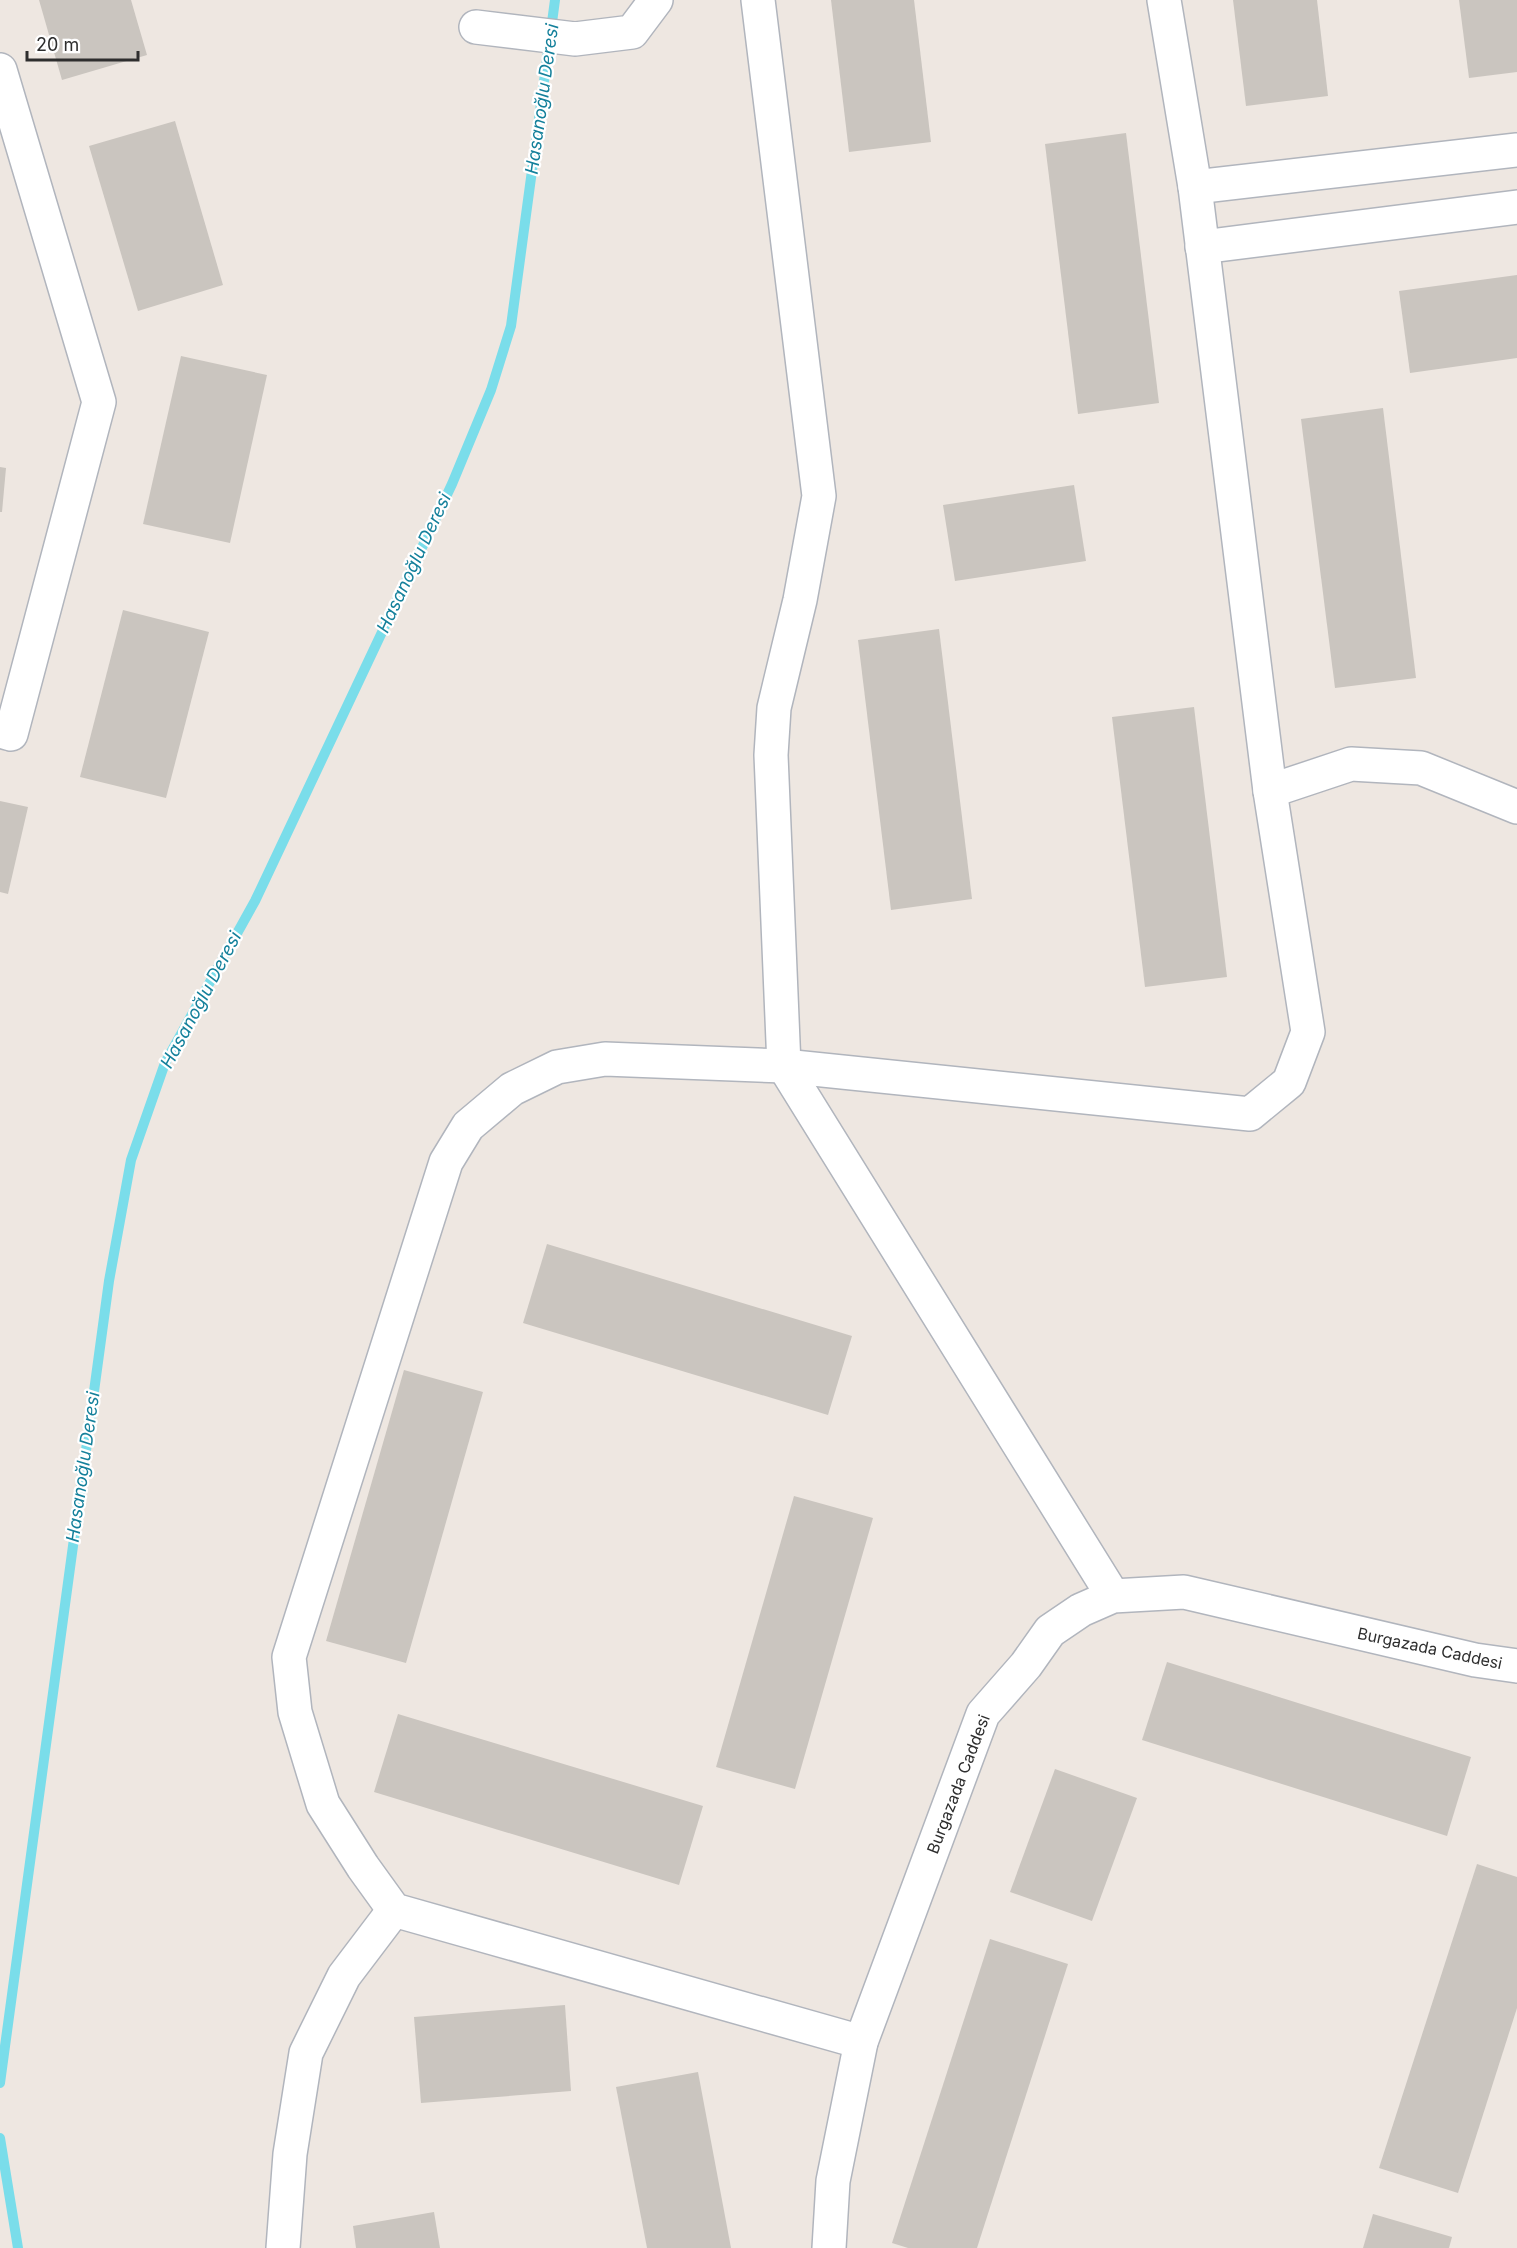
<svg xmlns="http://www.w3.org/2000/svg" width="1517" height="2248" font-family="Inter,sans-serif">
<rect width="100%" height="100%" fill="#eee7e1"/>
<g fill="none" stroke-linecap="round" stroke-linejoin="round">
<g stroke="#7addea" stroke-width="10">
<path d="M0,2083L109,1281L131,1160L165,1063L255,901L452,484L491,390L511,326L555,0"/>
<path d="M0,2138L18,2248"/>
</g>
</g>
<g fill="#cac5bf">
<path d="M39,0H131L147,55L62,80Z"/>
<path d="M831,0H914L931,142L849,152Z"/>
<path d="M1233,0H1317L1328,96L1246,106Z"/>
<path d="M1459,0H1517V72L1469,78Z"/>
<path d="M175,121L223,285L138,311L89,146Z"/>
<path d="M1126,133L1159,403L1078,414L1045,144Z"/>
<path d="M1517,275V358L1410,373L1399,291Z"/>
<path d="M181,356L267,375L230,543L143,524Z"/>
<path d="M1383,408L1416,678L1335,688L1301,419Z"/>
<path d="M0,467L6,468L2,512H0Z"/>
<path d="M1074,485L1086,561L955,581L943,505Z"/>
<path d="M123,610L209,632L166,798L80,777Z"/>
<path d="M939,629L972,899L891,910L858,640Z"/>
<path d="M1194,707L1227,977L1145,987L1112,717Z"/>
<path d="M0,801L28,807L8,894L0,892Z"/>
<path d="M547,1244L852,1336L828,1415L523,1323Z"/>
<path d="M404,1370L483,1392L406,1663L326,1641Z"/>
<path d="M794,1496L873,1518L795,1789L716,1767Z"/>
<path d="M1167,1662L1471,1757L1447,1836L1142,1740Z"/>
<path d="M398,1714L703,1806L679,1885L374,1792Z"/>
<path d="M1055,1769L1137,1798L1092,1921L1010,1892Z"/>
<path d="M1477,1864L1517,1877V2008L1458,2193L1379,2168Z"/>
<path d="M990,1939L1068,1964L977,2248H908L892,2243Z"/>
<path d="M565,2005L571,2091L421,2103L414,2017Z"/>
<path d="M698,2072L731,2248H647L616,2087Z"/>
<path d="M434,2212L440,2248H356L353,2226Z"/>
<path d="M1373,2214L1452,2237L1449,2248H1363Z"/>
</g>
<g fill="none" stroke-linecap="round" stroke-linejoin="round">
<defs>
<g id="minor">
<path d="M758,0L819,496L800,600L774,708L771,755L784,1066L1113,1596"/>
<path d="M476,27L575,39L632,32L656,0"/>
<path d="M0,70L99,402L11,734L0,731"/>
<path d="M1195,187L1517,150"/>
<path d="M1202,247L1517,207"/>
<path d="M1270,791L1351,764L1421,768L1517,807"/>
<path d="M861,2042L394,1910L363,1867L323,1804L295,1712L289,1657L446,1162L468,1126L512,1089L557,1067L605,1059L784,1066L1250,1114L1289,1082L1308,1032L1270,791L1195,187L1164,0"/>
<path d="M283,2248L290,2154L306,2053L344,1976L394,1910"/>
<path d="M829,2248L833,2181L861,2042L983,1714L1026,1665L1050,1631L1081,1610L1113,1596L1184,1592L1475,1660L1517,1666"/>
</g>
</defs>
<use href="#minor" stroke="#b1b5bd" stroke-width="36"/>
<use href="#minor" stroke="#fff" stroke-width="33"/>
</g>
<g text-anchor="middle" stroke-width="4.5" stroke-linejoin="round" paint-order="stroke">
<g font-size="16" fill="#2e2e2e" stroke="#fff">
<text transform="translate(1430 1648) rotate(12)" y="6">Burgazada Caddesi</text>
<text transform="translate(958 1784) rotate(-69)" y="6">Burgazada Caddesi</text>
</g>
<g font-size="18" font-style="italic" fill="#14809b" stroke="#fff">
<text transform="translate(542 99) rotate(-82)" y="6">Hasanoğlu Deresi</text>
<text transform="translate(414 563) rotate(-65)" y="6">Hasanoğlu Deresi</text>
<text transform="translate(201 1000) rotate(-62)" y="6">Hasanoğlu Deresi</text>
<text transform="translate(83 1467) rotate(-82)" y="6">Hasanoğlu Deresi</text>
</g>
</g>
<path d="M27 51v9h111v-9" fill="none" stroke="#2e2e2e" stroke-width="3"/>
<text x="36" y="51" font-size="18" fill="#2e2e2e" stroke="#ffffff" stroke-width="4.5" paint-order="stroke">20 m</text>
</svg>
